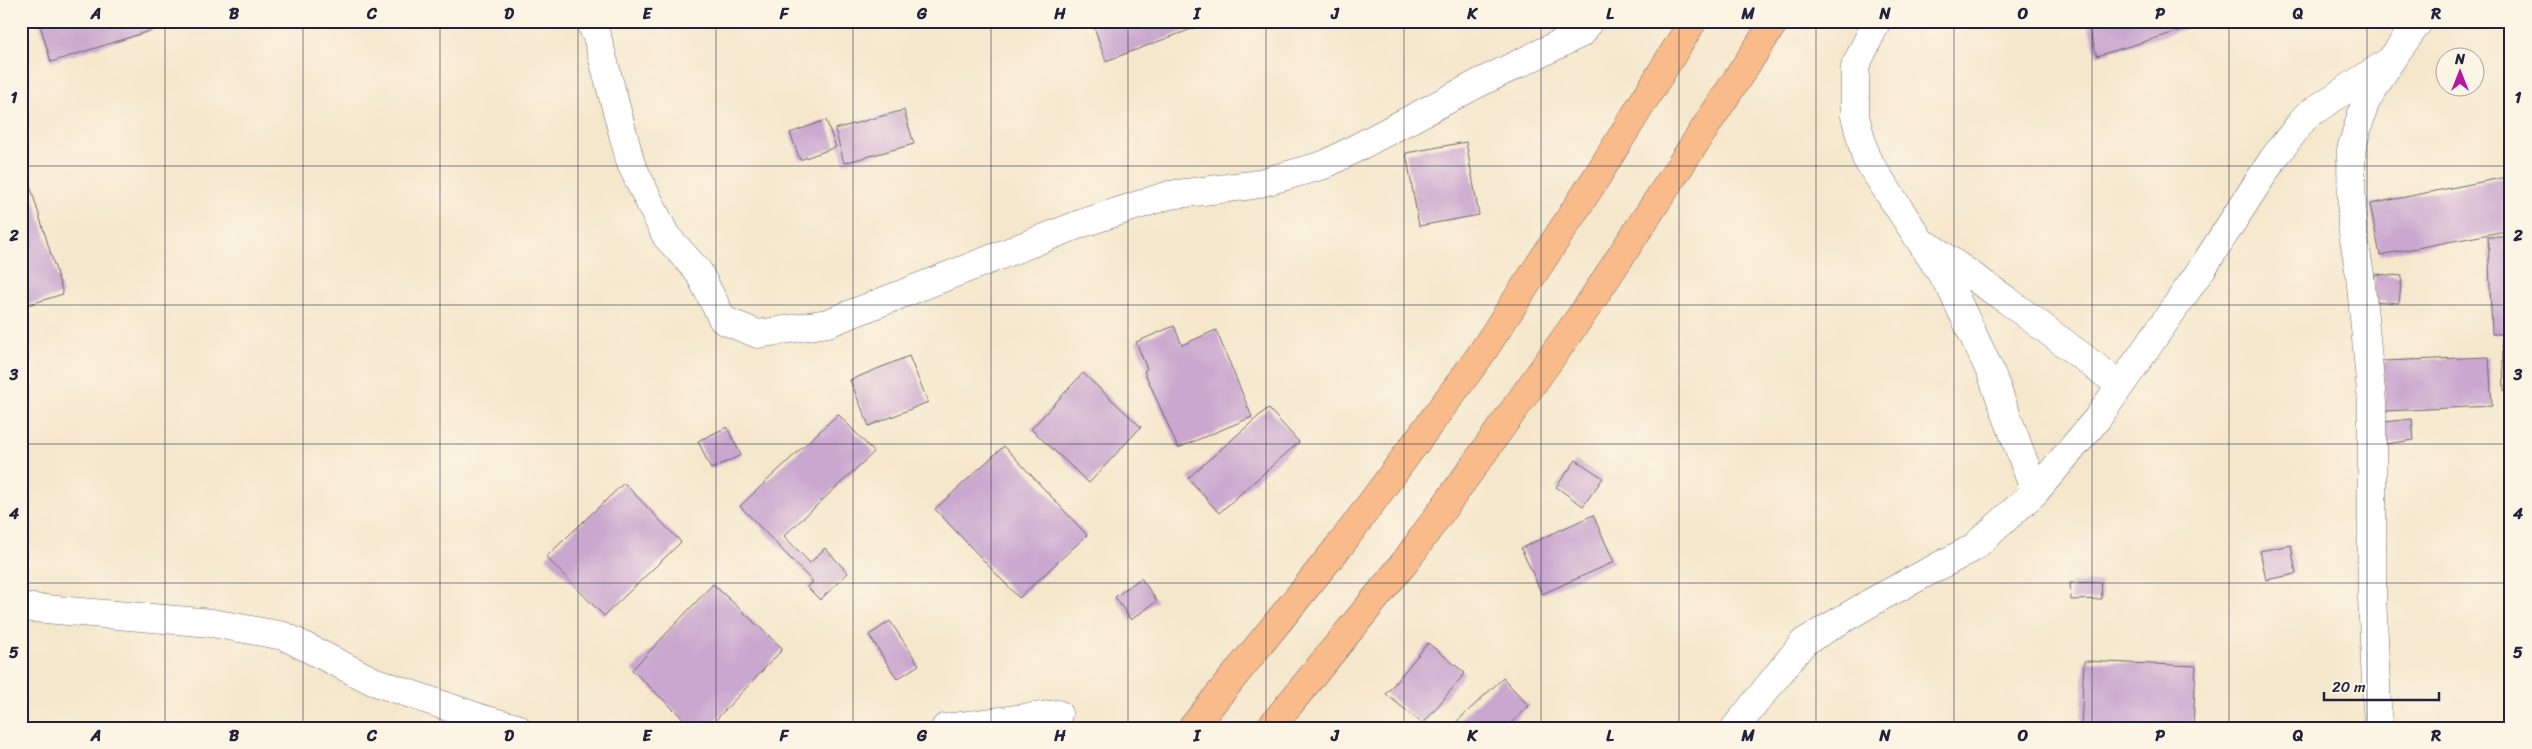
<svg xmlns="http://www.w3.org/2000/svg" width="2532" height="749" font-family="Sriracha,sans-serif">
<rect width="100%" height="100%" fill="#fcf5e5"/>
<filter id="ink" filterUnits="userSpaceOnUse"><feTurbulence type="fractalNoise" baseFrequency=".02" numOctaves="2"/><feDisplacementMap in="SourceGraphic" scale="10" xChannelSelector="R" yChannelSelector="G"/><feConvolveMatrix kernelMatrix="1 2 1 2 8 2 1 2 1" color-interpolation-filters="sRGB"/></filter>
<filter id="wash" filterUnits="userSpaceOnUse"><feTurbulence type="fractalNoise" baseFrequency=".0096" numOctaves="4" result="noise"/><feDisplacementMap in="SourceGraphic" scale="20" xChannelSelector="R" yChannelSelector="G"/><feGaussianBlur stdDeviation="1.12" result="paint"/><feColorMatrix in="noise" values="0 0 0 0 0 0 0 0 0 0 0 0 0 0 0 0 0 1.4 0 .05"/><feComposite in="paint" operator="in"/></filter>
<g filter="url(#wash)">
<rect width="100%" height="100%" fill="#f5e7cc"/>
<g id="blocks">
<g fill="#caa7cf">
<path d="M39,21H150L153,30L51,62Z"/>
<path d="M1092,21H1213L1106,61Z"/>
<path d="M2087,21H2187L2189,28L2097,56Z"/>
<path d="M904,110L914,144L844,163L835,129Z"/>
<path d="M826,120L836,147L800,160L790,133Z"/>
<path d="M1466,142L1479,215L1419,226L1406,153Z"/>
<path d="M2511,176V230L2380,255L2370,204Z"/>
<path d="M30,185L63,294L21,307V187Z"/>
<path d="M2488,237H2511V334H2492Z"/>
<path d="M2375,274L2402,276L2399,303L2373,301Z"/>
<path d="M1174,326L1182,345L1216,330L1252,417L1178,448L1144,371L1147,369L1136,342Z"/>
<path d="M2502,337H2511V391H2504Z"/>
<path d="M909,356L928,402L869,426L850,380Z"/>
<path d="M2489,357L2492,406L2385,411L2382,361Z"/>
<path d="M1083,373L1141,427L1089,483L1031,429Z"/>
<path d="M1268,408L1299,442L1219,513L1188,478Z"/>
<path d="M838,414L874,452L784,536L810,563L825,548L848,573L820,600L807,587L813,582L740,506Z"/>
<path d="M2412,419L2414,440L2386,444L2384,422Z"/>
<path d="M727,427L741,455L711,469L698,441Z"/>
<path d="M1004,446L1087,535L1019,598L935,509Z"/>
<path d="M1576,460L1603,478L1583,506L1556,487Z"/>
<path d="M624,483L681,542L604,616L546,557Z"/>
<path d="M1593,515L1614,562L1542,594L1521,548Z"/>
<path d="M2291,545L2296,574L2266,580L2260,551Z"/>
<path d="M1141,578L1157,601L1131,620L1115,597Z"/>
<path d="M2101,582L2102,599L2071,600L2070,583Z"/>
<path d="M713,584L783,649L708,728H693L632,670Z"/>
<path d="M890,621L919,665L897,679L869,635Z"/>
<path d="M1428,643L1465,673L1423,724L1386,694Z"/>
<path d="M2084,661L2196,666L2193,728H2081Z"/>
<path d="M1503,678L1529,706L1506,728H1450Z"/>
</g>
</g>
</g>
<g filter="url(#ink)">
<use href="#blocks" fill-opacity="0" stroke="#6c676e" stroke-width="1"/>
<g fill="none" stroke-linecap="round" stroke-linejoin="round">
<defs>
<g id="minor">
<path d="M590,21L598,40L631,164L666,236L698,271L723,320L758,334L828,323L1080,224L1169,195L1253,185L1324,165L1479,83L1582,33L1589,21"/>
<path d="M1877,21L1855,67V116L1866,158L1951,288L1991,373L2035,492"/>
<path d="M1929,246L2008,301L2120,385"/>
<path d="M21,607L212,623L284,636L373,681L483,719L517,728"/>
<path d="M945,728L1058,714"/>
<path d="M1735,728L1804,642L1877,599L1973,548L2035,492L2097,419L2203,267L2273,159L2306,116L2391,60"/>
<path d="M2378,728L2372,596V402L2360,275L2352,227L2351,150L2365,103L2391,60L2419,21"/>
</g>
<g id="major">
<path d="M1192,728L1341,544L1479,357L1596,178L1693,21"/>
<path d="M1270,728L1405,562L1588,306L1775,21"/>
</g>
</defs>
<use href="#minor" stroke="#6c676e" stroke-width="29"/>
<use href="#major" stroke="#6c676e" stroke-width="29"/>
<use href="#minor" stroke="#fff" stroke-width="28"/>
<use href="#major" stroke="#fabb8b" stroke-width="28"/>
</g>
</g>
<path fill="none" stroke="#22223b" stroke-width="1" stroke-opacity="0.55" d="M165,21V728M303,21V728M440,21V728M578,21V728M716,21V728M853,21V728M991,21V728M1128,21V728M1266,21V728M1404,21V728M1541,21V728M1679,21V728M1816,21V728M1954,21V728M2092,21V728M2229,21V728M2367,21V728M21,166H2511M21,305H2511M21,444H2511M21,583H2511"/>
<rect width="2532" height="749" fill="none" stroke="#fcf5e5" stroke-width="55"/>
<g transform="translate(2460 72)"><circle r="24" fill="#fcf5e5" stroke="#a5a1a1"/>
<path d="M0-4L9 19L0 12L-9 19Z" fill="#b5179e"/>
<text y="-8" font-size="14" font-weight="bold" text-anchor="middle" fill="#22223b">N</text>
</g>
<path d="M2324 692v8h115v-8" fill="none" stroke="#22223b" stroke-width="2.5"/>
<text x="2332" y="692" font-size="15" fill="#22223b" stroke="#fcf5e5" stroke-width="4" paint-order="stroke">20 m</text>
<rect x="28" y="28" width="2476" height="694" fill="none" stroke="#22223b" stroke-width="2"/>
<g font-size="16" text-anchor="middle" font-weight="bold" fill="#22223b">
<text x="96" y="19">A</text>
<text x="234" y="19">B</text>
<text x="372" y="19">C</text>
<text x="509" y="19">D</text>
<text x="647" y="19">E</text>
<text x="784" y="19">F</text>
<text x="922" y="19">G</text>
<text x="1060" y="19">H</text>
<text x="1197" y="19">I</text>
<text x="1335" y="19">J</text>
<text x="1472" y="19">K</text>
<text x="1610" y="19">L</text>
<text x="1748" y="19">M</text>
<text x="1885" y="19">N</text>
<text x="2023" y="19">O</text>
<text x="2160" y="19">P</text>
<text x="2298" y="19">Q</text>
<text x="2436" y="19">R</text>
<text x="14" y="103">1</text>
<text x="2518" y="103">1</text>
<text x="14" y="241">2</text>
<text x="2518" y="241">2</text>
<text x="14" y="380">3</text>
<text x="2518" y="380">3</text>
<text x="14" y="519">4</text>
<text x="2518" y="519">4</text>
<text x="14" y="658">5</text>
<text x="2518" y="658">5</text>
<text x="96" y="741">A</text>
<text x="234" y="741">B</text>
<text x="372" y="741">C</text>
<text x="509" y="741">D</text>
<text x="647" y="741">E</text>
<text x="784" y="741">F</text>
<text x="922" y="741">G</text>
<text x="1060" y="741">H</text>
<text x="1197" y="741">I</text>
<text x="1335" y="741">J</text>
<text x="1472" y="741">K</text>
<text x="1610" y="741">L</text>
<text x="1748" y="741">M</text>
<text x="1885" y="741">N</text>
<text x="2023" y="741">O</text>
<text x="2160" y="741">P</text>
<text x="2298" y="741">Q</text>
<text x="2436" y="741">R</text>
</g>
</svg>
